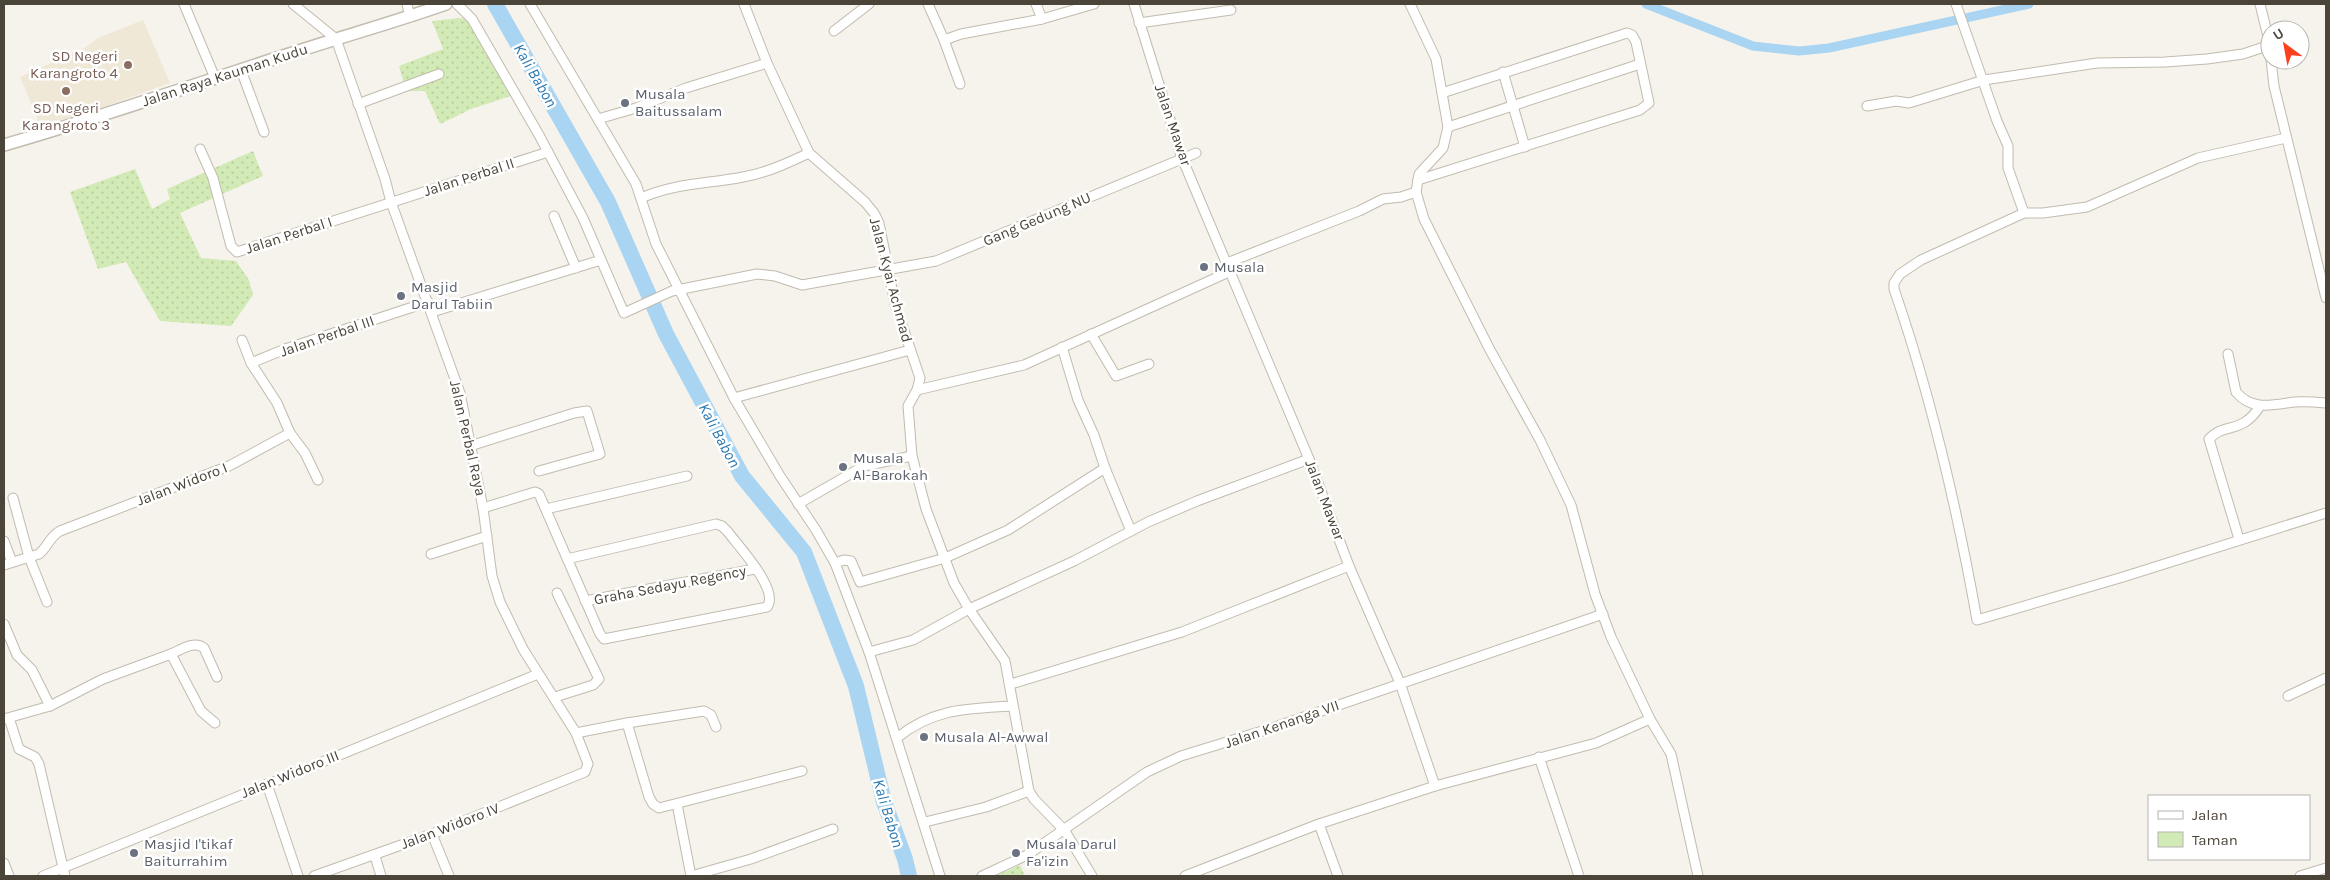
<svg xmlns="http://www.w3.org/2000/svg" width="2330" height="880" font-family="Karla,sans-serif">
<defs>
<pattern id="green-dots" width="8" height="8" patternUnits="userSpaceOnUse" patternTransform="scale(1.25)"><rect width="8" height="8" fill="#d2eab5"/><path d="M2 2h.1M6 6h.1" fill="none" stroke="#b6ca9c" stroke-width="1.8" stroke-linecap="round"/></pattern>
</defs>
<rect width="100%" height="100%" fill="#f6f3ec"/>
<path fill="#efe8d6" d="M143,20L170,83L42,129L20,77L86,47L98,38Z"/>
<g fill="url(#green-dots)">
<path d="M460,18L476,20L520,93L471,109L440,124L425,91H406L399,66L443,49L432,21Z"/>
<path d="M253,151L263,176L180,213L201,258L236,261L249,280L253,295L231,326L160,321L126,262L98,269L70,192L135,169L152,209L170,199L167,189Z"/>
<path d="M1020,865L1025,876H995Z"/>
</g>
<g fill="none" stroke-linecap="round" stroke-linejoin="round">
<path stroke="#a9d4f2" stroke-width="9" d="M1646,4L1753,46L1799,51L1829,48L2029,4"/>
<path stroke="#a9d4f2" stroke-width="16" d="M495,4L608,202L666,334L742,476L804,552L856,686L884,802L905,859L909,876"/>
<defs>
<g id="minor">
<path d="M184,4L215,78"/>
<path d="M293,4L336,39L385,179L391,202L460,393L483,508L492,576L500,602L523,649L576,733L588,764L585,772L432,834L314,876"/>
<path d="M407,4L410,17"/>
<path d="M457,4L472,19L539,135L583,218L624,313L672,291L757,274L775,276L802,285L936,261L1196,153"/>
<path d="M530,4L636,184L656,244L734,398L780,476L816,530L835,563L869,652L940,876"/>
<path d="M744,4L767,63L809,153L865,202L874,213L879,223L895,304L920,378L917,390L908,406L912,456L926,509L954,583L969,609L1005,661L1029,791L1034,799L1065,831L1092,876"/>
<path d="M928,4L944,40L961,34L1042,19L1094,4"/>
<path d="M1036,4L1042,19"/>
<path d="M1134,4L1182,158L1309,459L1349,566L1400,683L1435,786"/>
<path d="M1410,4L1436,59L1448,127L1443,148L1419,174L1416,192L1424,219L1490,350L1540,440L1571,505L1595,594L1611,637L1650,719L1671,754L1698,876"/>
<path d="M1956,4L1997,121L2008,146V168L2024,213"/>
<path d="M1139,23L1231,10"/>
<path d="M834,31L869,4"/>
<path d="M944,40L960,84"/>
<path d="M2271,60L2274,86L2326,298"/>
<path d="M241,70L264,132"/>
<path d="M1503,72L1525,147"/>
<path d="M358,104L439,74"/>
<path d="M1867,106L1896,101L1909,103L1984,80L2097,63L2165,62L2207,59L2243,54L2270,45L2260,4"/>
<path d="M598,119L636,108L686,88L767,63"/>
<path d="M1448,127L1640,64"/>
<path d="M2286,138L2198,158L2087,207L2043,213H2024L1921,260L1900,274L1894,283V289C1931,396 1957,508 1977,620L2123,577L2326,513"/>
<path d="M200,149L213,178L231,246L237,252L548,152"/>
<path d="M1418,180L1640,110L1649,103L1636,42L1632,35L1627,33L1442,93"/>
<path d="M641,198C675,183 707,184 743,177C766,173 788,163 809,153"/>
<path d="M554,216L576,268"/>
<path d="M1227,263L1359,211L1383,199L1401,197L1416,192"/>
<path d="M432,312L601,260"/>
<path d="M1091,334L1116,376L1149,364"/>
<path d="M242,340L251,363L285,349L428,302"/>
<path d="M2228,354L2236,392C2252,411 2272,405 2294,402C2305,401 2316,402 2326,403"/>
<path d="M917,390L1024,365L1231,271"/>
<path d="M734,398L910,350"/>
<path d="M290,433L305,453L318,480"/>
<path d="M470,446L574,413L587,411L600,454L539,471"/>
<path d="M1105,468L1131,531"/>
<path d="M13,498L29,557L47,602"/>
<path d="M798,504L864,466L912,456"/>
<path d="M483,508L535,492L539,494L600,634L604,639L767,607C780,590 738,546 728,532L722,526L716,524L567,559"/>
<path d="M546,509L687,476"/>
<path d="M2239,539L2209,439C2224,422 2242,435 2260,406"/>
<path d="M4,541L12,562"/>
<path d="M431,554L487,536"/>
<path d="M835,563L844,560L851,561L860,582L945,558L1008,530L1105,468L1094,435L1078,400L1062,347"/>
<path d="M4,565L39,554C48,547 49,537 60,531L229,466L290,433L277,403L251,363"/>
<path d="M585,601L755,569"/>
<path d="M4,624L17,655L32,670L50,706"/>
<path d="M869,652L913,640L969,609L1074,561L1148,522L1197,501L1309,459"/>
<path d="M171,654C181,650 194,640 204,648L217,677"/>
<path d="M1011,684L1182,632L1349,566"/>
<path d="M2288,696L2326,678"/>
<path d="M555,697L593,685L599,679L557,593"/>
<path d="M9,718L19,749L35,757L39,764L65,876"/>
<path d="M4,719L50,706L103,679L171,654L201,711L215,723"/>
<path d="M627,723L704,711L711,715L716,727"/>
<path d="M576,733L627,723L649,797L653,804L659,808L802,771"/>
<path d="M898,737C934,708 968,709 1012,706"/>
<path d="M1539,757L1579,876"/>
<path d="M267,784L298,876"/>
<path d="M677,804L691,876L751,859L833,829"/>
<path d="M925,822L986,807L1029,791"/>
<path d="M1319,824L1338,876"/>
<path d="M432,834L449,876"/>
<path d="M375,856L381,876"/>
<path d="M4,863L9,876"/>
<path d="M43,876L538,674"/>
<path d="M982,876L1027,855L1147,772L1181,756L1275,727L1603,614"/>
<path d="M1185,876L1319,824L1435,786L1596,743L1650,719"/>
<path d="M2300,876L2326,868"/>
</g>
<path id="tertiary" d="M4,145C98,118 190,86 283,56C337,38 392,23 446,4"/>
</defs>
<use href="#minor" stroke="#c2bbae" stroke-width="11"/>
<use href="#tertiary" stroke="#c2bbae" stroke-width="14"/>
<use href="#minor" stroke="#fff" stroke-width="9"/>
<use href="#tertiary" stroke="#fff" stroke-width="11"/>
</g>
<g fill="#8d6e63" stroke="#fff" stroke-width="2">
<circle cx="128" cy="65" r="5"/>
<circle cx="66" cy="91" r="5"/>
</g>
<g fill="#6b7280" stroke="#fff" stroke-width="2">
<circle cx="625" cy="103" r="5"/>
<circle cx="1204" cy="267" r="5"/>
<circle cx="401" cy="296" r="5"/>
<circle cx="843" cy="467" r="5"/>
<circle cx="924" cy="737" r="5"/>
<circle cx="134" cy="853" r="5"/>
<circle cx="1016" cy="853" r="5"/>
</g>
<g text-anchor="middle" stroke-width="5" stroke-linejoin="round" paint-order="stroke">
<g font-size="15" fill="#785e54" stroke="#fff" text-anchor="end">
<text x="118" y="61">SD Negeri<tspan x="118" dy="17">Karangroto 4</tspan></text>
<text x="66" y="113" text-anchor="middle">SD Negeri<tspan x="66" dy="17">Karangroto 3</tspan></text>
</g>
<g font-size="15" fill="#4b4439" stroke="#fff">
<text transform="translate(225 75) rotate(-18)" y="5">Jalan Raya Kauman Kudu</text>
<text transform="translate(1173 125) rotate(71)" y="5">Jalan Mawar</text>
<text transform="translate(469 177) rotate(-18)" y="5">Jalan Perbal II</text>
<text transform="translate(1037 219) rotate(-23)" y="5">Gang Gedung NU</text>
<text transform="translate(289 235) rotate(-18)" y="5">Jalan Perbal I</text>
<text transform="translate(891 280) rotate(75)" y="5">Jalan Kyai Achmad</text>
<text transform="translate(327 336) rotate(-19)" y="5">Jalan Perbal III</text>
<text transform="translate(468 438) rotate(77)" y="5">Jalan Perbal Raya</text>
<text transform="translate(182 484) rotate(-21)" y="5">Jalan Widoro I</text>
<text transform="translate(1325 500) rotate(69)" y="5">Jalan Mawar</text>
<text transform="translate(670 585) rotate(-11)" y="5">Graha Sedayu Regency</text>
<text transform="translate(1282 724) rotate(-19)" y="5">Jalan Kenanga VII</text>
<text transform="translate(290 774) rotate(-22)" y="5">Jalan Widoro III</text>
<text transform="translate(450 826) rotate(-21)" y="5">Jalan Widoro IV</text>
</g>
<g font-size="15" fill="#5b616d" stroke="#fff" text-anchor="start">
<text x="635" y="99">Musala<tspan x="635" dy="17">Baitussalam</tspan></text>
<text x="1214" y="272">Musala</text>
<text x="411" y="292">Masjid<tspan x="411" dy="17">Darul Tabiin</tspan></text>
<text x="853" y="463">Musala<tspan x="853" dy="17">Al-Barokah</tspan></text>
<text x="934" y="742">Musala Al-Awwal</text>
<text x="144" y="849">Masjid I'tikaf<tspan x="144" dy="17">Baiturrahim</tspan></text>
<text x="1026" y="849">Musala Darul<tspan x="1026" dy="17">Fa'izin</tspan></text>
</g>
<g font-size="16" font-style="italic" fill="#2e7ab2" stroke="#fff">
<text transform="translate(536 75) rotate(60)" y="6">Kali Babon</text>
<text transform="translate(720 435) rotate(62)" y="6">Kali Babon</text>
<text transform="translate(889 813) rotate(73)" y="6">Kali Babon</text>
</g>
</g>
<rect width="2330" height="880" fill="none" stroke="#4b4439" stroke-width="10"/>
<rect x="2148" y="795" width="162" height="65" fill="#ffffff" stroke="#b7b4b0"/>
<rect x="2158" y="811" width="25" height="8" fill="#ffffff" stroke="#b7b4b0"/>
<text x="2192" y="820" font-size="15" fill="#4b4439">Jalan</text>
<rect x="2158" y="832" width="25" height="15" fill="#d2eab5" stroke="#b7b4b0"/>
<text x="2192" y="845" font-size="15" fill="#4b4439">Taman</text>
<g transform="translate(2285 45) rotate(328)"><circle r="24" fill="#ffffff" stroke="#b7b4b0"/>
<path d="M0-4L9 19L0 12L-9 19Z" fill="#fc3f1d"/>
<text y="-8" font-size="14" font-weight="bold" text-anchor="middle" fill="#4b4439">U</text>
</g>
</svg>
